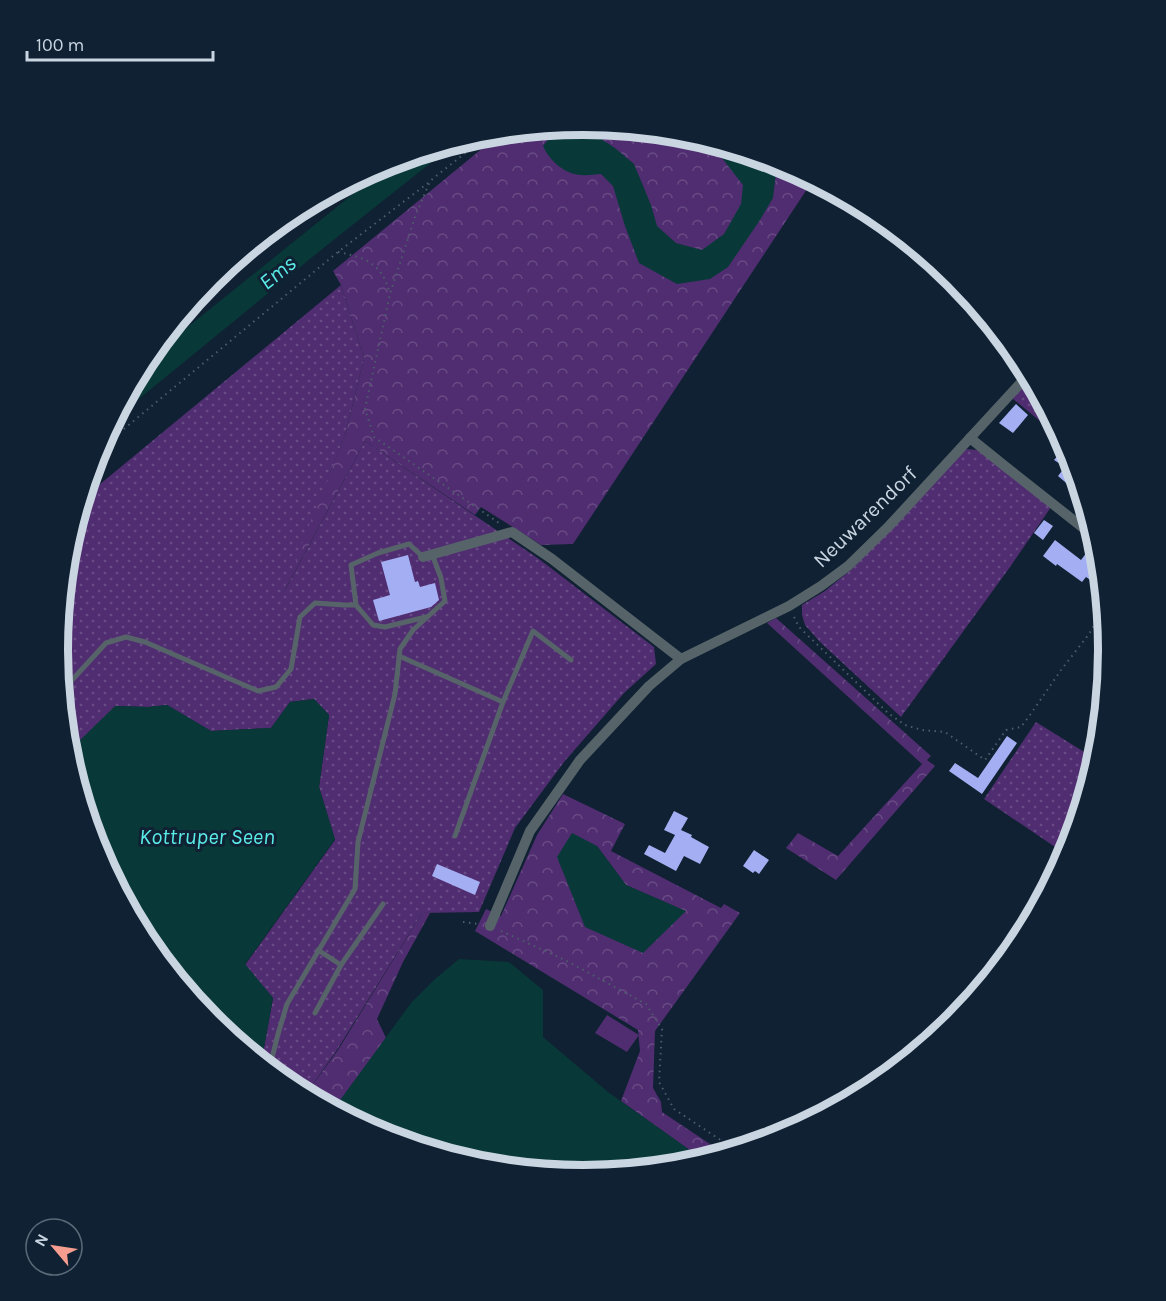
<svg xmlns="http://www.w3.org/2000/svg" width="1166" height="1301" font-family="Karla,sans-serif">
<defs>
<pattern id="green-dots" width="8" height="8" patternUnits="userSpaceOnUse" patternTransform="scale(1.5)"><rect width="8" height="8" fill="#502d70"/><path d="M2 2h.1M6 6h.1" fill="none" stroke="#684b84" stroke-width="1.8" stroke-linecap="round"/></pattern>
<pattern id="forest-crowns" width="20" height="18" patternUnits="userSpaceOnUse" patternTransform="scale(1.5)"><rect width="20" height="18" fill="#502d70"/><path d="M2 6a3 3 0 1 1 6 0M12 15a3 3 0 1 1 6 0" fill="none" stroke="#684b84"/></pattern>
</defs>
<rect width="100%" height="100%" fill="#0f2132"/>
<g fill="url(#green-dots)">
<path d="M341,285L364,358L346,432L284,592L365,441L539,559L654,647L656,664L624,693L564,762L515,828L479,912L422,913L337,1050L305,1095L290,1088L261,1064L273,998L245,965L335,840L319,787L329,715L314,699L290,702L271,728L211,731L167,705L148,707L116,706L67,753L57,650L67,548L82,499Z"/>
<path d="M1031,379L1064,441L1012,398Z"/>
<path d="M966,449L978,450L1051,507L1010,567L901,717L820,642L805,625L802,615V605L825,591L852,569Z"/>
<path d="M1036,722L1097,760L1067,855L984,799Z"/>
</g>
<g fill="url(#forest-crowns)" fill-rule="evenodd">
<path d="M583,125L686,135L785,165L813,180L573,544L541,545L481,507L475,515L365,441L280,599L346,432L364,358L341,285L333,271L501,133Z"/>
<path d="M776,618L931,756L927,760L935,766L836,880L786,848L798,833L838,856L922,764L767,623Z"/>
<path d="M563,794L625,824L611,851L721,908L724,904L740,913L655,1031L653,1088L661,1102L662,1112L725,1154L705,1161L621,1101L640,1051L638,1030L475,931L486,909L501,916L537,835ZM597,846L626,885L685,911L557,857Z"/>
<path d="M422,913H430L403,962L377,1019L386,1038L333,1110L305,1095L338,1050Z"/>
</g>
<path fill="#502d70" d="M607,1015L639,1035L627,1052L595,1033Z"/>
<g fill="#083938">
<path d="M566,135L598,137L615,148L634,164L651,205L657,226L676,243L702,250L724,234L741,204L743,185L718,153L707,141L769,160L776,173L773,198L760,220L728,267L710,279L677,284L639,263L625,226L613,186L601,174C594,174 587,176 581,175C564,174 549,160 543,146L551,136Z"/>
<path d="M457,142L321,250L113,420L143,363L394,161Z"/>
<path d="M314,699L329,715L319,787L335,839L245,964L273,998L261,1064L211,1022L145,942L97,851L67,753L115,706L148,707L167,705L211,731L271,728L290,702Z"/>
<path d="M572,833L597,846L626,885L686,911L643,953L585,927L557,857Z"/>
<path d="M459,959L509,962L543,990V1037L608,1092L705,1161L685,1166L583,1176L480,1166L381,1136L333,1110L411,1003L435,979Z"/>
</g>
<g fill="#a4aef3">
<path d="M1016,404L1028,415L1013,433L999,423Z"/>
<path d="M1067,445L1069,450L1084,498L1058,476L1065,467L1054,460Z"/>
<path d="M1044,520L1053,526L1043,540L1034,533Z"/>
<path d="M1055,540L1081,560L1090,548L1100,555L1103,589L1086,577L1082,582L1057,564L1056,566L1043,556Z"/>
<path d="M408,555L415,582L418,581L420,587L435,583L439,600L431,607L379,621L373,600L390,595L381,562Z"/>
<path d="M1007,736L1017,743L982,794L949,771L955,763L978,778Z"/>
<path d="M674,811L688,818L681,830L692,835L691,837L709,847L700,864L684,856L676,871L644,854L649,845L665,853L675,835L664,830Z"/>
<path d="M754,850L769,860L759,874L755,871L753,873L743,866Z"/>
<path d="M437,864L480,882L475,895L432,876Z"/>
</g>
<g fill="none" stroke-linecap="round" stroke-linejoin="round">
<g stroke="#4d5d6c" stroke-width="2" stroke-dasharray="1.5 4.5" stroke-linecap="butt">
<path d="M489,134L430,181L415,217L390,294L365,409L374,437L499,523"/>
<path d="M338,252C366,258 382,263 390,294"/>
<path d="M187,308L327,194"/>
<path d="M96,452L338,252L428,183"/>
<path d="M794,617L799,627L888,713L905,725L922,730L945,732L985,760L1006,730L1021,727L1030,715L1061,670L1089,634L1098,619L1099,604"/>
<path d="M463,922L479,924"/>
<path d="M501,931L565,960L646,1004L662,1029L659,1082L674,1109L737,1151"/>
</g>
<g stroke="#566469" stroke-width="5">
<path d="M356,605L351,565L378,553L409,544L423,557"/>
<path d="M399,656L503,702L455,836"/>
<path d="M61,692L106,643L126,637L145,642L258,691L276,687L291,669L300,617L315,603L344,605H356L373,625L385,627L426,617"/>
<path d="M503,702L533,631L571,660"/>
<path d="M341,965L383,904"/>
<path d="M315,1013L341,965L318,950"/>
<path d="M269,1070L278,1034L287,1004L355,889L358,842L395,694L400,649L413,630L445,601L441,578L432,554"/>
</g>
<g stroke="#566469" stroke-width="10">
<path d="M970,438L1006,467L1096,538"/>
<path d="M423,557L512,532L552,559L681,659"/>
<path d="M490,926L530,831L580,760L649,686L681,659L789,606L821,586L848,566L889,526L1029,374"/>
</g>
</g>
<g text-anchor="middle" stroke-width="6" stroke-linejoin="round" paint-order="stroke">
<g font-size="21" fill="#cad5e2" stroke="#0f2132">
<text transform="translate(865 517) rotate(-44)" y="7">Neuwarendorf</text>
</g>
<g font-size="22" font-style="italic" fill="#5aeae7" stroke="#0f2132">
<text transform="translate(277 272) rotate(-39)" y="8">Ems</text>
<text x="207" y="844">Kottruper Seen</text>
</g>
</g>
<path d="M0 0H1166V1301H0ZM68 650a515 515 0 1 1 1030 0a515 515 0 1 1-1030 0Z" fill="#0f2132" fill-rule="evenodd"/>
<path fill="none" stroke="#cad5e2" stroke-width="8" d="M68 650a515 515 0 1 1 1030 0a515 515 0 1 1-1030 0Z"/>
<g transform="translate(54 1247) rotate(299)"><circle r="28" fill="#0f2132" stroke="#5a6978" stroke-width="1.5"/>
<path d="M0-4.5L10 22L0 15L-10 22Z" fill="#f59d8e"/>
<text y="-9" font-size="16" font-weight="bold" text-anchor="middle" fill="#cad5e2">N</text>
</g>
<path d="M27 51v9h186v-9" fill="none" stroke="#cad5e2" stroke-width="3"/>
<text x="36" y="51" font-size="18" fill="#cad5e2" stroke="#0f2132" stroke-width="4.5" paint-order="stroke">100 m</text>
</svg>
